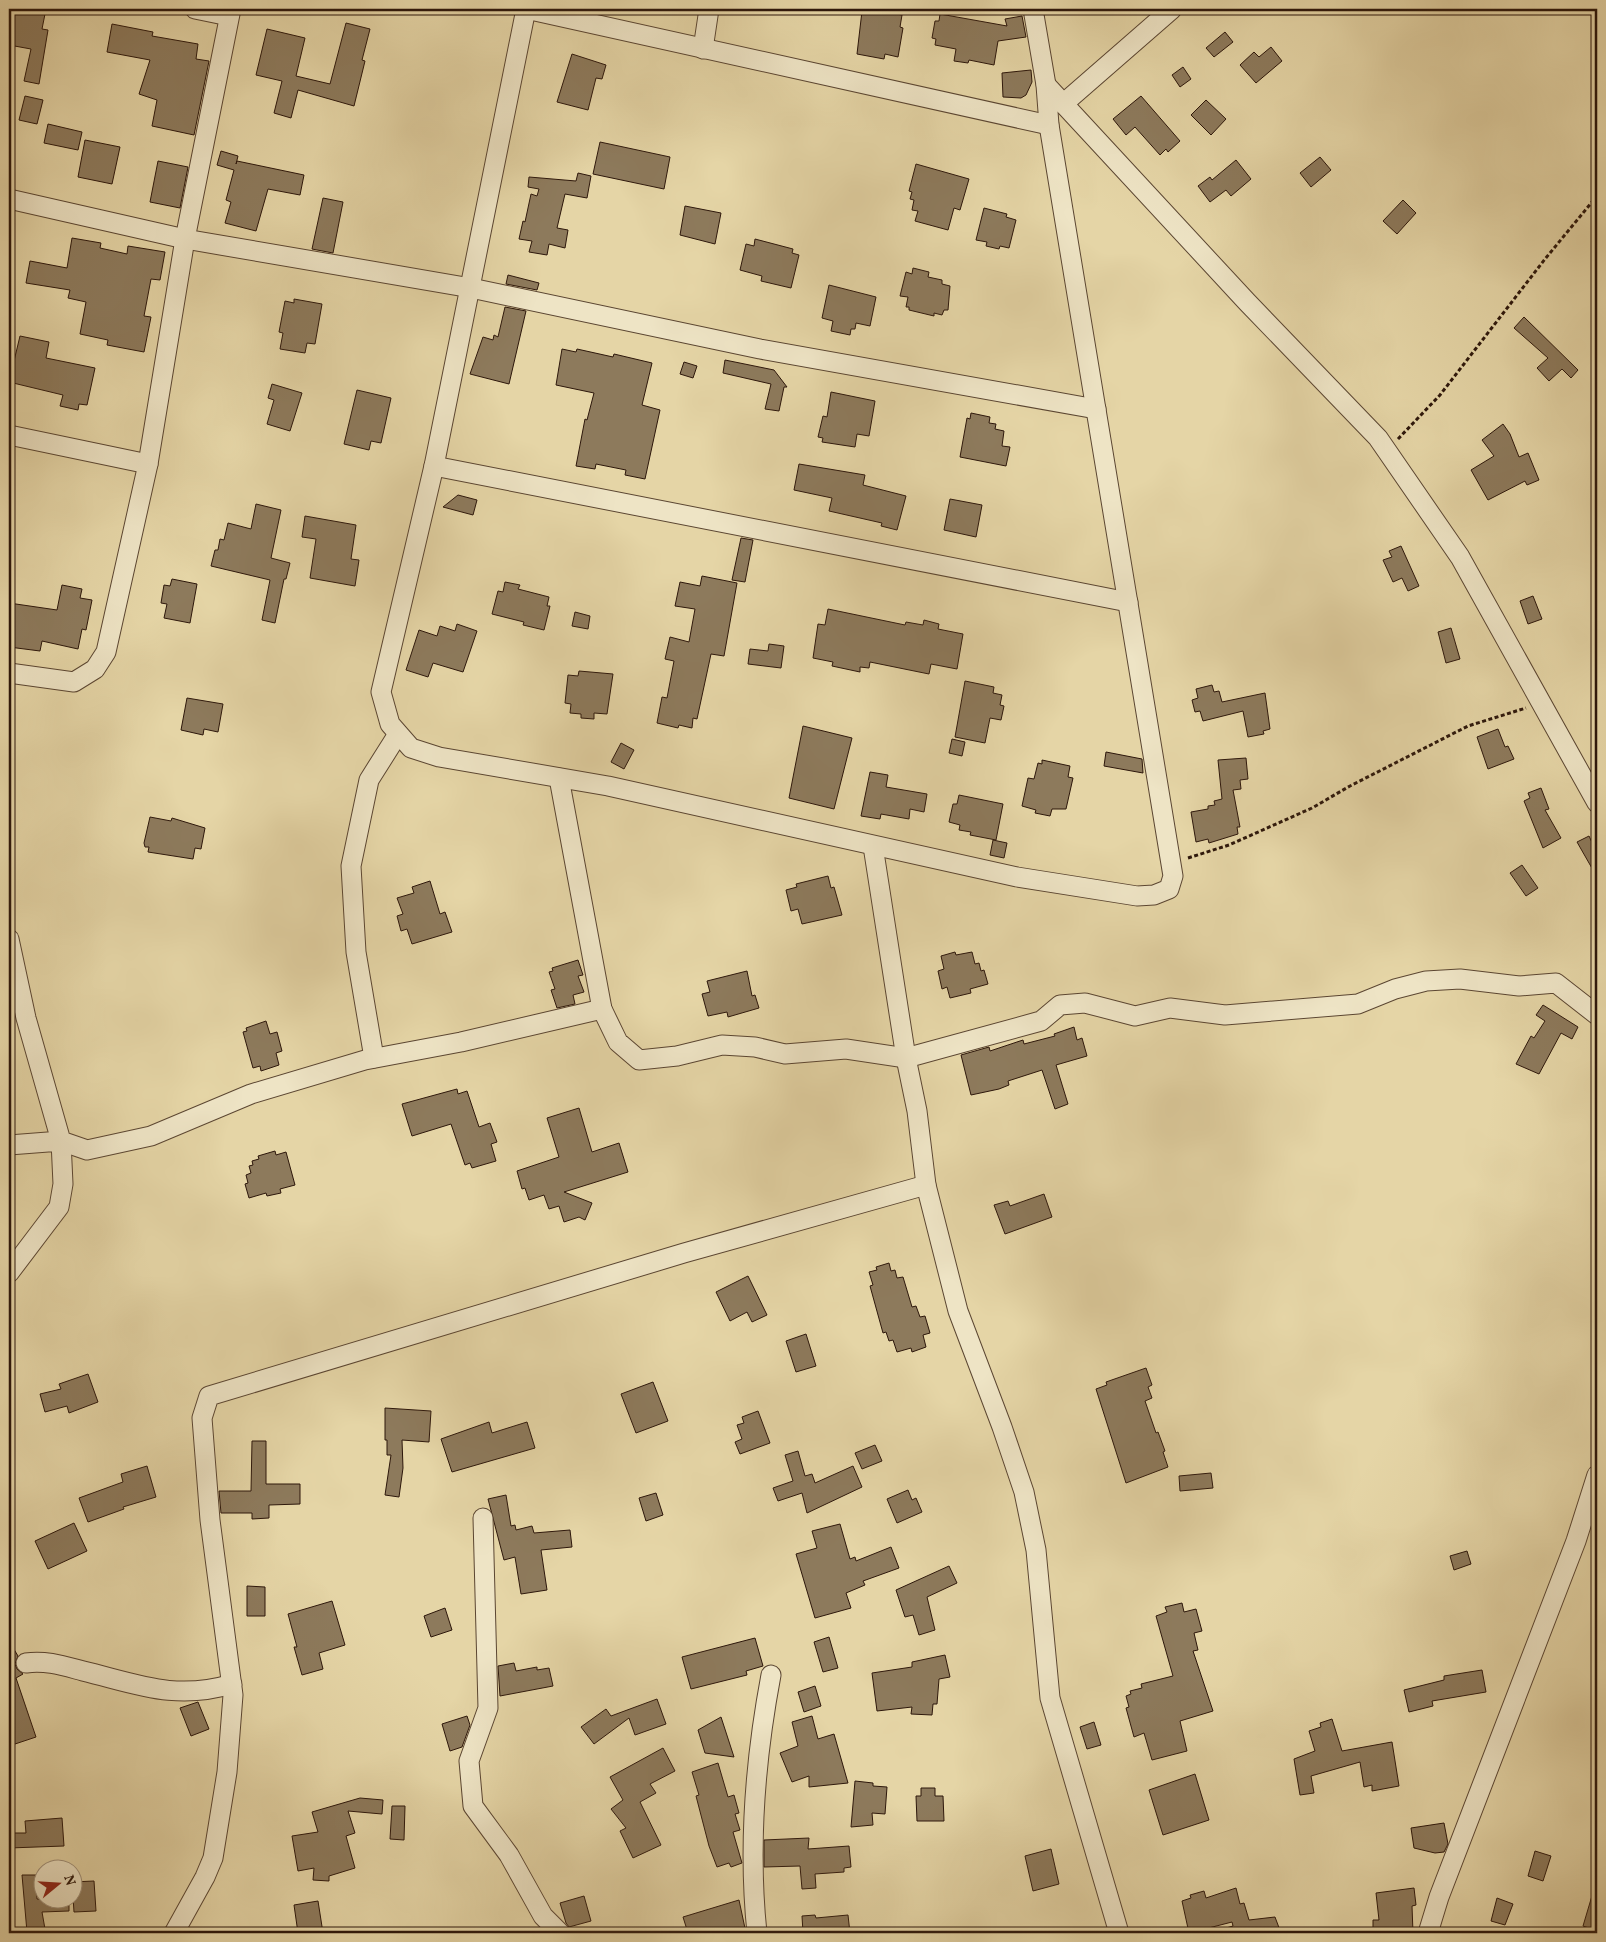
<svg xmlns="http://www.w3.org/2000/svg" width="1606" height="1942" font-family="Vollkorn,serif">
<rect width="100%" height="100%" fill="#e5d5a6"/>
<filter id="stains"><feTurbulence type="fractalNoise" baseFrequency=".004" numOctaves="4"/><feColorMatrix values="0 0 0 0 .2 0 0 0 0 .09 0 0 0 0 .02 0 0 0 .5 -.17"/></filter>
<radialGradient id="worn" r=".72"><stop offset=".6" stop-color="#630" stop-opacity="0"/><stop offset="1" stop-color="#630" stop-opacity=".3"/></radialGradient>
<g fill="#8d7a5c" stroke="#2d170b">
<path d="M13,9H46L42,29L48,30L39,84L24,81L31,49L9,45Z"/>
<path d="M873,10L902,15L900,27L903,28L898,57L885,54L884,59L857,54L862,11L873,13Z"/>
<path d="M940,14L1007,26L1005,19L1022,16L1026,37L998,41L994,65L969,60L968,63L954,61L956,49L935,45L936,39L932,38L935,21H939Z"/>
<path d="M346,23L370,29L362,60L365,61L354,106L298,90L291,118L274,113L282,81L256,75L267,29L305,38L296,76L330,84Z"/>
<path d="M112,24L153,32L152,36L198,44L196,59L209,61L194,135L152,126L157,100L139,94L150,60L107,52Z"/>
<path d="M1225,32L1233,42L1214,57L1206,48Z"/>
<path d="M1271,47L1282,61L1256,83L1240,65L1254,52L1259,57Z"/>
<path d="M572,54L606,65L602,79L596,78L588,110L557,102Z"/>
<path d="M1183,67L1191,79L1180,87L1172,75Z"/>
<path d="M1031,70L1032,82L1026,95L1021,98L1003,97L1002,73Z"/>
<path d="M25,96L43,100L37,124L19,120Z"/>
<path d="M1141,96L1180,141L1168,152L1166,149L1160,155L1135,127L1126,135L1113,119Z"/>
<path d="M1206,100L1226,119L1211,135L1191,115Z"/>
<path d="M48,124L82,132L78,150L44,143Z"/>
<path d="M85,140L120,147L112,184L78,177Z"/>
<path d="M600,142L670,157L664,189L593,174Z"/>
<path d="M221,151L238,156L236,164L237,161L304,175L300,195L268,189L256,231L225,223L231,202L226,200L234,170L217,165Z"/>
<path d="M1320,157L1331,170L1311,187L1300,173Z"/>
<path d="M1236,160L1251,179L1231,196L1226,190L1210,202L1198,186L1210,177L1212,180Z"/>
<path d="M158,161L188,167L180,208L150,202Z"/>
<path d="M916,164L969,179L960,210L954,208L948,230L915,221L918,211L912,210L914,200L910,199L912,192L909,191Z"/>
<path d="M578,173L591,176L587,198L565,194L557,228L568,230L565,248L549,244L547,255L529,252L532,241L519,239L523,221L525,222L531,194L537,196L539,189L528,187L529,177L576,181Z"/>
<path d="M323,198L343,202L333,253L312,249Z"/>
<path d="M1403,200L1416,213L1397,234L1383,221Z"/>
<path d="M685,206L721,213L715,244L680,235Z"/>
<path d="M984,208L1007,214L1006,217L1016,220L1009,248L1000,246L999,249L986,246L987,242L976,240Z"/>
<path d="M72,238L101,243L100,248L127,254L128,246L165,252L160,280L151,279L144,316L151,317L144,352L107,345L108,340L80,334L86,302L68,298L70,290L26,283L30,261L67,268Z"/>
<path d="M755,239L793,249L792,253L799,255L791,288L761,281L762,276L740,270L746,244L754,246Z"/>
<path d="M913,268L929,272L928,277L942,280V284L950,286L948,310H944L942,315L934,313V316L909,310V307H906L908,297L900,296L906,272L912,274Z"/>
<path d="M508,275L539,283L537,290L506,284Z"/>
<path d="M829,285L876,297L870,326L856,323L855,329H851L850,335L831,331L833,321L822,318Z"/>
<path d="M294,299L322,304L315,344L307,343L305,353L280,349L283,333L279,332L285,301L294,303Z"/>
<path d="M505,307L526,311L509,384L470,374L483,337L493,340L494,335L498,337Z"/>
<path d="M1524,317L1578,370L1571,378L1562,369L1549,381L1537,368L1548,358L1514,328Z"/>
<path d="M20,336L49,342L46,358L95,368L87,405L79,404L78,410L60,406L63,395L9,382Z"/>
<path d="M562,349L576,352L577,349L613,357L614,354L652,363L642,405L660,410L645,479L625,475L626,470L596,464L595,469L576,466L585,419L587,420L594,393L556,385Z"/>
<path d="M725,360L774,370L787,387H784L779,411L765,409L771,384L723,373Z"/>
<path d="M684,362L697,366L693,378L680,374Z"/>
<path d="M272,384L302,393L290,431L267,424L274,400L268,398Z"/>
<path d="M357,390L391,398L381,443L371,441L369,450L344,444Z"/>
<path d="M831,392L875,401L869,436L857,434L855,447L822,442L823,438L818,437L823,416L827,417Z"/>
<path d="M971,413L990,417L989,423L996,424L995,429L1004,431L1002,446L1010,447L1006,466L960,457L967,418L970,419Z"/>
<path d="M1503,424L1510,434L1519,457L1528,453L1539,480L1527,485L1525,481L1488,500L1471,470L1494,456L1482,440Z"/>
<path d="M799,464L865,475L863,485L906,496L897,530L881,526L882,523L829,511L832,498L794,490Z"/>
<path d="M458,495L477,500L473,515L443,507Z"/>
<path d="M950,499L982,505L976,537L944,530Z"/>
<path d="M256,504L281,510L271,558L290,563L286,579H284L275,623L262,620L270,580L211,566L215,550H218L220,539L224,540L228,523L251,529Z"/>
<path d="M305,516L356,525L351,559L359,560L355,586L310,578L316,539L302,537Z"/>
<path d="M741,538L753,540L745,582L732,580Z"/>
<path d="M1401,546L1419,586L1408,591L1402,578L1393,582L1383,560L1392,557L1389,551Z"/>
<path d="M702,576L737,583L724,656L711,654L697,719L693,718L692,728L679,725L678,728L657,723L662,697L667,698L674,661L665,659L670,637L689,642L695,609L675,606L680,582L700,586Z"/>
<path d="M172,579L197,584L190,623L164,618L167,604L161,603L164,585L170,586Z"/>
<path d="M505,582L520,585L518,589L549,597L547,606H550L544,630L523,625L524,622L492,614L498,591L503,592Z"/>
<path d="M62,585L82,589L80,598L92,600L86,630L82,629L78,649L42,641L40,651L9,647V603L57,610Z"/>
<path d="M1533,596L1542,619L1528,624L1520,601Z"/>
<path d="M828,609L905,625L906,622L923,625L924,620L939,624L938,629L963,634L957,669L931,664L929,674L870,662L869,668L860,667V672L832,666L833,662L813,658L818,624L825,625Z"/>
<path d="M575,612L590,616L588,629L572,626Z"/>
<path d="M457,624L477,631L463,672L433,663L428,677L406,670L419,630L437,636L440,626L455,631Z"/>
<path d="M1451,628L1460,659L1446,663L1438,632Z"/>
<path d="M769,644L784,646L781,668L748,664L750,649L768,651Z"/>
<path d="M579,671L613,674L607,714L594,713V719L581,718V714L570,713L571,704L565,703L568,675L578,676Z"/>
<path d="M965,681L994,687L993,693L1002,695L1000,705L1004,706L1001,720L990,718L985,743L955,737Z"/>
<path d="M1212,685L1214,692L1219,691L1222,702L1265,693L1270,729L1263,731L1264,734L1248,737L1243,711L1203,721L1200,711L1195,712L1192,700L1198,698L1196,689Z"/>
<path d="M187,698L223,704L218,732L204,729L203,735L181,730Z"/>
<path d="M803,726L852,738L834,809L789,798Z"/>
<path d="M1498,729L1505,747L1508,746L1514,759L1488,769L1477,737Z"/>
<path d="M952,739L965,742L962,756L949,753Z"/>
<path d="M621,743L634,750L624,769L611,762Z"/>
<path d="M1106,752L1142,759L1143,773L1104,766Z"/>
<path d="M1246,758L1248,779L1240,780L1241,789L1233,790L1240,827H1237L1238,834L1209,843L1208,839L1196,842L1191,812L1208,809V806L1215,805L1214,801L1222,799L1218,760Z"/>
<path d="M1042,760L1070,766L1068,777L1073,778L1066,809H1052L1050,816L1035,813L1036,810L1022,806L1028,778L1034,779L1038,763L1042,764Z"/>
<path d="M870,772L888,775L886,787L927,794L924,812L910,809L909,819L881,814L880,819L861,816Z"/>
<path d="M1541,788L1549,809L1545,810L1561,838L1543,848L1524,801L1530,798L1528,793Z"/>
<path d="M959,795L1003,804L996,840L970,835L971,832L959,830L960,825L949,822L953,804H957Z"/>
<path d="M150,817L171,821L172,818L205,828L201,849L195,848L193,859L148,852L149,847H145L144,843Z"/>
<path d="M1589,836L1597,853V877L1577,842Z"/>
<path d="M993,840L1007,843L1004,858L990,855Z"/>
<path d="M1522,865L1538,888L1526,896L1510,873Z"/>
<path d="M828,876L831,888L834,887L842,915L802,924L798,909L791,911L786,890L797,887L796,884Z"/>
<path d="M430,881L440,914L445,912L452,932L412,944L407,929L401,931L397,916L403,914L397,898L414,893L412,887Z"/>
<path d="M955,952L956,955L972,952L975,964L979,963L981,971L984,970L988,984L970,989L971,993L950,998L947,987L942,989L938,971L944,969L941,956Z"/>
<path d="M578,960L583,975L578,976L584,992L573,995L575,1004L557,1008L551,990L555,989L549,972L553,971L552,968Z"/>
<path d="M747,971L752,996L755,995L759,1008L728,1017L727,1012L708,1016L702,994L710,992L707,981Z"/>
<path d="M1543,1005L1578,1027L1572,1039L1561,1033L1539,1074L1516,1064L1531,1036L1534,1038L1545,1021L1536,1015Z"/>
<path d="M266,1021L270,1034L277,1032L282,1051L276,1053L279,1065L261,1071L260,1066L253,1068L243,1032L247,1031L246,1028Z"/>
<path d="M1074,1027L1077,1040L1082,1038L1087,1056L1056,1065L1068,1104L1055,1109L1042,1070L1008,1081L1009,1085L999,1089L971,1095L961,1055L989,1047L990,1051L1023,1040L1024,1044L1055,1036L1054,1034Z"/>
<path d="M457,1089L458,1094L467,1091L479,1127L490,1123L497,1142L491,1144L496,1161L472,1168L470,1163L465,1165L451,1124L412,1136L402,1104Z"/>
<path d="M579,1108L592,1152L619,1143L628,1172L564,1192L592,1203L585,1220L579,1217L564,1222L559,1206L549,1209L544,1195L529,1200L525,1188L522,1189L517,1171L559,1157L547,1118Z"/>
<path d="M275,1151L276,1155L286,1152L295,1185L280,1189L281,1193L267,1196L266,1193L249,1198L245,1184L248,1183L246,1175L251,1173L249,1166L253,1165L252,1161L259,1159L258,1156Z"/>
<path d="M1044,1194L1052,1217L1005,1234L994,1205L1008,1201L1010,1206Z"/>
<path d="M889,1263L891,1271L895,1270L897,1278L903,1277L912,1307L916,1306L920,1317L925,1316L930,1333L923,1335L926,1347L912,1352L911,1348L897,1352L893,1340L889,1341L886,1332L883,1333L870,1286L873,1285L869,1272L877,1270L876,1267Z"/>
<path d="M748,1276L767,1315L752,1322L747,1312L730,1321L716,1292Z"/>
<path d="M806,1334L816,1366L796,1372L786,1341Z"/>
<path d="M1146,1368L1152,1385L1148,1387L1152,1398L1145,1401L1156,1433L1158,1432L1165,1451L1163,1452L1168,1467L1126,1483L1096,1389L1107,1385L1106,1382Z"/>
<path d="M88,1374L98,1402L69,1413L67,1406L45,1412L40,1394L61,1389L59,1384Z"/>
<path d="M653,1382L668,1421L636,1433L621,1394Z"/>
<path d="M385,1408L431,1411L429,1442L402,1440L403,1468L399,1497L385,1495L391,1455H387V1440H385Z"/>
<path d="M758,1411L770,1443L740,1454L735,1442L742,1439L737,1425L744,1423L742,1417Z"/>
<path d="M489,1422L492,1433L527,1422L535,1448L452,1472L441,1439Z"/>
<path d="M252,1441H266V1484H300V1504L269,1505V1518L252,1519V1513H221L219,1491H251Z"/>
<path d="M875,1445L882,1461L862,1469L855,1453Z"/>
<path d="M798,1451L805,1476L812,1474L815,1483L853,1466L862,1487L807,1513L802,1493L778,1501L773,1488L793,1481L785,1455Z"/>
<path d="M147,1466L156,1497L123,1507L124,1509L88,1522L79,1498L123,1482L121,1474Z"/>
<path d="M1211,1473L1213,1488L1180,1491L1179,1476Z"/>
<path d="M908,1490L912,1500L916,1498L922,1512L897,1523L887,1499Z"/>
<path d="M656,1493L663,1515L646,1521L639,1498Z"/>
<path d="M506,1495L511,1526L515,1525L516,1530L532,1526L534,1533L570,1530L572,1547L541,1550L547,1590L521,1594L515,1557L504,1560L488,1499Z"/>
<path d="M74,1523L87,1551L48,1569L35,1541Z"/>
<path d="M840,1524L850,1559L855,1557L856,1561L891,1547L899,1568L863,1581L865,1585L846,1593L851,1608L815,1618L796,1554L817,1548L812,1531Z"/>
<path d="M1467,1551L1471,1564L1454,1570L1450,1556Z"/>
<path d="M949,1566L957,1583L927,1597L935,1630L919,1635L913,1615L905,1617L896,1590Z"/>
<path d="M247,1586L265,1587V1616H247Z"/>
<path d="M332,1601L345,1645L319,1653L323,1669L302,1675L294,1647H297L288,1614Z"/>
<path d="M1182,1603L1184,1612L1196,1609L1202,1631L1194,1633L1198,1650L1193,1651L1213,1711L1180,1721L1187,1751L1152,1760L1144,1733L1134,1737L1126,1708L1129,1707L1126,1696L1131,1694L1130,1691L1142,1688L1141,1684L1173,1676L1156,1616L1167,1612L1165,1607Z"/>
<path d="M445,1608L452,1630L431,1637L424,1616Z"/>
<path d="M829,1637L838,1668L823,1672L814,1642Z"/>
<path d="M755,1638L763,1666L746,1671L747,1675L691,1689L682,1657Z"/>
<path d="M9,1641L18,1656L15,1664L17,1669L23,1674L16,1678L36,1737L9,1746Z"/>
<path d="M945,1655L950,1677L939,1679L937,1704H933L932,1715L911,1714L912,1707L877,1711L872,1673L912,1667V1662Z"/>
<path d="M514,1663L516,1671L537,1667V1670L549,1668L553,1686L500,1696L498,1666Z"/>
<path d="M1482,1670L1486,1692L1432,1701L1433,1706L1409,1712L1404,1690L1444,1680V1676Z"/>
<path d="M815,1686L821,1706L804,1712L798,1692Z"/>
<path d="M657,1699L666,1724L635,1735L629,1718L594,1744L581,1727L606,1709L611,1716Z"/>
<path d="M198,1702L209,1729L191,1736L180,1708Z"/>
<path d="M467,1716L470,1725L462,1747L450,1751L442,1724Z"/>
<path d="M812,1716L818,1739L834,1734L848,1783L809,1787V1776L792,1782L780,1753L798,1746L792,1722Z"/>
<path d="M721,1717L734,1757L705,1753L698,1730Z"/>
<path d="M1332,1719L1342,1751L1392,1742L1399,1786L1372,1791V1785L1364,1787L1360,1762L1311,1776L1314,1793L1300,1795L1294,1759L1315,1751L1309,1731L1321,1727L1320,1723Z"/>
<path d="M1094,1722L1101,1745L1087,1749L1080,1727Z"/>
<path d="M663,1748L675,1771L650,1784L656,1793L640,1802L661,1845L633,1858L620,1831L626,1828L611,1809L623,1800L610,1777Z"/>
<path d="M718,1763L728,1797L734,1795L739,1813L735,1814L740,1830L733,1832L742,1863L731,1867L729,1863L717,1867L709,1846L696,1796L699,1795L692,1772Z"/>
<path d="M1195,1774L1209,1820L1163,1835L1149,1790Z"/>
<path d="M855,1781L873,1783V1786L887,1787L885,1814L872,1813L873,1825L851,1827Z"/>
<path d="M921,1788H935V1796H943L944,1821H917L916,1796H921Z"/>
<path d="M360,1798L383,1800L382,1814L348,1811L355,1833L346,1836L355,1868L329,1876V1881L313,1880L314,1868L298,1871L292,1836L318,1832L312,1812Z"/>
<path d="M392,1806H405L404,1840L390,1839Z"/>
<path d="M62,1818L64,1846L9,1848V1833H26L25,1821Z"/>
<path d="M1444,1823L1448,1844L1444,1852L1435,1853L1414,1848L1411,1828Z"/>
<path d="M809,1838L808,1849L849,1846L851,1867L844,1868V1872L815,1874L816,1888L802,1889L800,1866L764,1867V1840Z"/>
<path d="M1051,1849L1059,1884L1033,1891L1025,1856Z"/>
<path d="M1535,1851L1551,1856L1543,1881L1528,1876Z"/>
<path d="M22,1875H36L37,1899L69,1900V1911L42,1912L45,1929L27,1932Z"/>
<path d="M94,1881L96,1911L74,1912L72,1882Z"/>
<path d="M1236,1888L1240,1904L1244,1903L1249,1920L1275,1917L1281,1933H1219V1930L1233,1926L1232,1922L1189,1933L1182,1901L1191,1898L1190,1895L1204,1891L1206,1898Z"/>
<path d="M1414,1888L1416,1905L1412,1906L1413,1933H1373V1920H1379L1376,1893Z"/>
<path d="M1594,1889L1597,1890V1931L1583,1926Z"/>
<path d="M584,1896L591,1921L569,1927L566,1923L560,1903Z"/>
<path d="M1497,1898L1513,1904L1505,1925L1491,1921Z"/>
<path d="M739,1900L746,1933H729L728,1928L711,1933H688L683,1917Z"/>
<path d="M318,1901L323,1933H298L294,1905Z"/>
<path d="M815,1915L816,1918L848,1915L850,1933H803L802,1916Z"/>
</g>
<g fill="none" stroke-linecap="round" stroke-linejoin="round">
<defs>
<g id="minor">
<path d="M195,9L229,16"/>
<path d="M526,9L434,466L381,692L390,724L411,748L439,757L608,786L1017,877L1137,896L1154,895L1169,889L1173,876L1049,125L1046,85L1033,9"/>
<path d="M526,9L1049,125"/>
<path d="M703,49L709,9"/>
<path d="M1046,85L1247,302L1378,438L1460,557L1597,803"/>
<path d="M1063,104L1172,9"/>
<path d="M9,199L185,239L471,288L760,349L1096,409"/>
<path d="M9,435L148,464"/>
<path d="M434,466L1128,602"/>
<path d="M9,673L74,682L95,669L106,652L148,464L185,239L231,9"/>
<path d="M559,778L602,1009L618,1042L639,1060L677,1056L722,1045L755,1047L785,1054L846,1049L906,1058L1041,1021L1060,1005L1085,1003L1135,1016L1170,1008L1225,1015L1358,1004L1395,989L1426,981L1460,979L1519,986L1556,983L1597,1015"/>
<path d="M873,846L906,1058L917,1111L926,1185L958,1311L1002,1427L1024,1492L1036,1550L1050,1698L1119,1933"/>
<path d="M9,939L26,1018L61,1141L87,1150L151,1136L251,1094L365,1060L461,1042L602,1009"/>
<path d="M374,1058L356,952L351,866L369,780L398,734"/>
<path d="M9,1145L61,1141L63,1184L59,1207L9,1273"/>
<path d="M483,1518L488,1708L469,1761L473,1806L509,1855L543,1916L560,1933"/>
<path d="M26,1663C46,1660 64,1666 83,1671C137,1684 175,1701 232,1684"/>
<path d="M174,1933L205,1877L213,1858L227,1772L233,1695L210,1520L202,1418L209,1396L684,1253L926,1185"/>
<path d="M757,1933C748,1847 755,1760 771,1675"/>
<path d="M1428,1933L1439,1897L1576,1541L1597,1475"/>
</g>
</defs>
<use href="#minor" stroke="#5b4632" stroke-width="21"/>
<g stroke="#2d170b" stroke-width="3" stroke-dasharray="4 2.5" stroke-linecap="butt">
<path d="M1398,439L1440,395L1545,259L1597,196"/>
<path d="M1188,858L1229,845L1312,808L1350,786L1468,726L1526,708"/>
</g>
<use href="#minor" stroke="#eee4c5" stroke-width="19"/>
</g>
<rect width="1606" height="1942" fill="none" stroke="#e5d5a6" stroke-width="30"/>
<rect x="10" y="10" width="1586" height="1922" fill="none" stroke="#2d170b" stroke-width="2.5"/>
<rect x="15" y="15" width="1576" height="1912" fill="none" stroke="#2d170b"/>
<g transform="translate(58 1884) rotate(72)"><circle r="24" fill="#eee4c5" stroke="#a1927b"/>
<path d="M0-4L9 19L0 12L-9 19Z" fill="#8f2418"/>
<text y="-8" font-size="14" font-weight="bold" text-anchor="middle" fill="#2d170b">N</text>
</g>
<rect width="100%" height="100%" filter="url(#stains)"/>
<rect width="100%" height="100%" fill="url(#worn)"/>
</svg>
